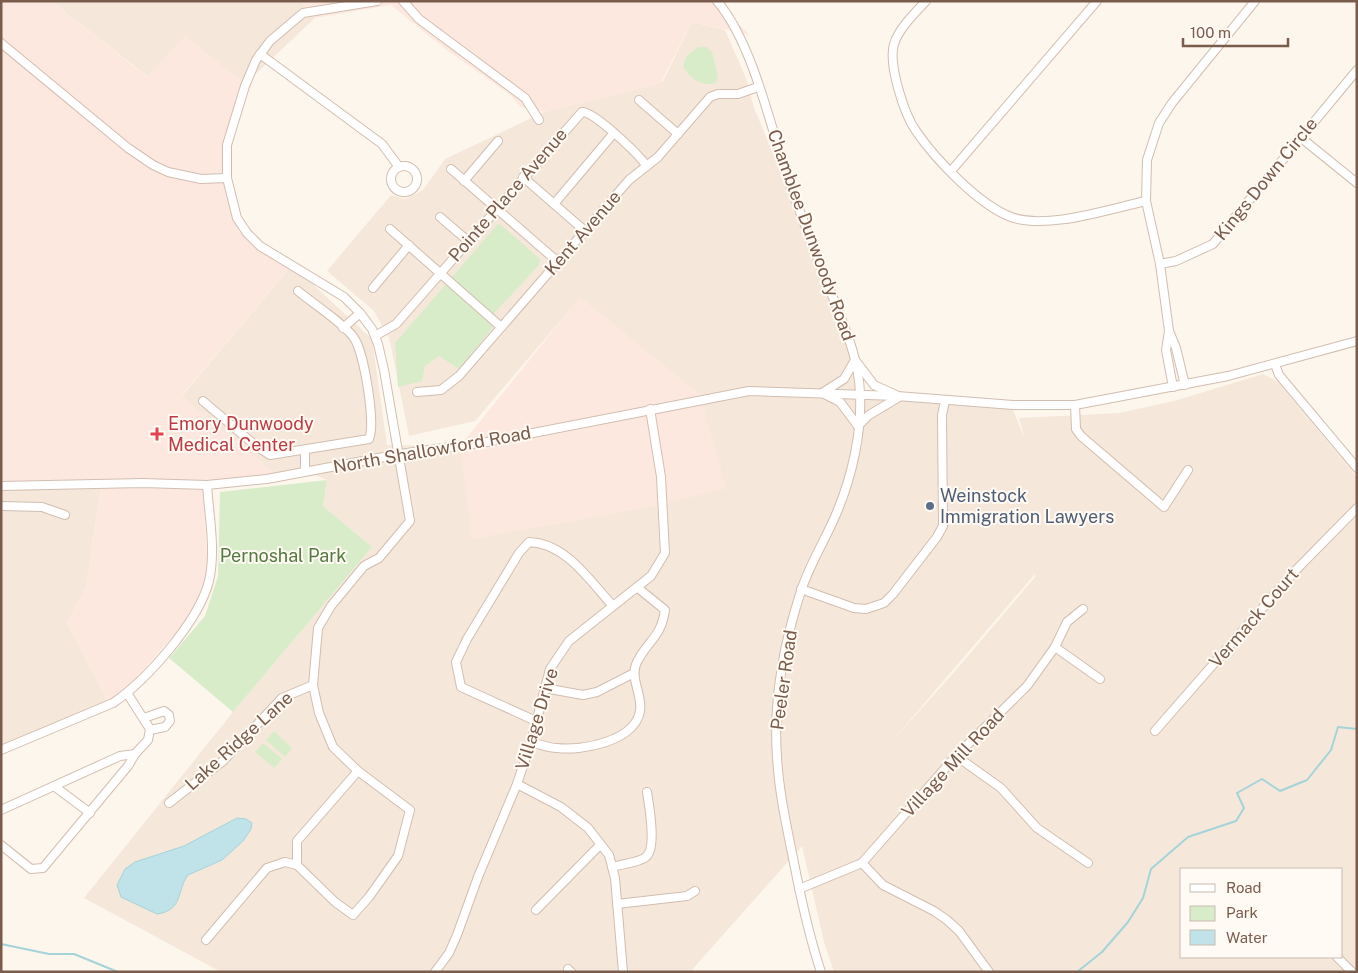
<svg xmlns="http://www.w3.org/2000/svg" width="1358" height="973" font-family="'Public Sans',sans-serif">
<rect width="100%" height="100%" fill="#fdf6ec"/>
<g fill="#f5e8da" fill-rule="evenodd">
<path d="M51,1H300L315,18L245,84L148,77Z"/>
<path d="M692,22L725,30L746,78L754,108L799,215L837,318L851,351L858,398L865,400L900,391L925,397L1010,402L1025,440L1019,418L1119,413L1174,401L1263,374L1277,381L1357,477V972H834L824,942L802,846L690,972H221L84,898L233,712L372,547L323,506L327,480L305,471L278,476L181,397L292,265L372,339L387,445L460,446L705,414L700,395L580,298L475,421L409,436L389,337L373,310L327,271L391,195L405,199L423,190L445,159L544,112L663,81ZM1035,574V577L956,670L893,740ZM1182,869H1342V957H1182Z"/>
<path d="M1,481L102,482L86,587L67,623L111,707L1,750Z"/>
</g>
<g fill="#fde8e0">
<path d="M1,1H51L147,77L185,36L245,84L231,136L224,188L239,232L292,265L181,396L278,476L203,485L207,560L202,603L111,707L67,623L86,587L102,483L1,481Z"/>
<path d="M300,1H714L750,35L692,22L660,84L544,112L521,107L509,94L444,48L391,5L315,18Z"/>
<path d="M580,297L700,395L726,488L659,505L472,539L460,446Z"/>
</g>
<g fill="#d8ecc9">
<path d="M698,47H706L712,52L718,77L716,83C702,87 691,79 683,67L686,57Z"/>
<path d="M498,224L501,225L540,259L539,265L487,321L493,327L459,369L439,356L425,366L422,381L398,387L395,343Z"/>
<path d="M327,480L323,506L372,547L233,712L169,658L205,616L218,576L220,492Z"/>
<path d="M274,731L292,748L285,757L266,740Z"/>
<path d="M263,743L282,759L274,768L255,752Z"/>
</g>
<path fill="#bfe3e8" stroke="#a5d3da" d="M237,818L246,819L252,823L251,829L243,841L222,860L188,875C176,891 184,910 157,914L121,897L117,885L125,869L135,862L184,846Z"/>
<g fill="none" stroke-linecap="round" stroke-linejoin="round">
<g stroke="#a5d3da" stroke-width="2">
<path d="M1,944L49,954H74L118,972"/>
<path d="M1077,972L1102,952L1128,922L1143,898L1151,869L1188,837L1236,821L1244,808L1237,793L1262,779L1280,791L1307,780L1331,750L1338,727L1357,729"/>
</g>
<defs>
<g id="minor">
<path d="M403,1L419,19L525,98L539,120"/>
<path d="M717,1C752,42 770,124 787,176C802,219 819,262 836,305C847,333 859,362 860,393C862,433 852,476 837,512C826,539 810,563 801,591C784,643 773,702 777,757C779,793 787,828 794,863C801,899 809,936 821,972"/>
<path d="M926,1C915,13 899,28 894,44C888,64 904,114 916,131C935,159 979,205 1011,217C1048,230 1108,209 1146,201"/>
<path d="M1,43L128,148L153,165L168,172L201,179L227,178"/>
<path d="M260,54L382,144L399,167"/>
<path d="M639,100L678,134"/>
<path d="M1300,137L1357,183"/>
<circle cx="404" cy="179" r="13"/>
<path d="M451,169L558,262"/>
<path d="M951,171L1097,1"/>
<path d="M523,177L585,231"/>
<path d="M464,181L498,141"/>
<path d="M554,204L613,134"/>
<path d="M440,217L468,241"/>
<path d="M390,229L500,326"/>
<path d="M1160,264L1176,261L1213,244L1357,70"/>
<path d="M373,288L409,245"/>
<path d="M343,328L360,313"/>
<path d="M1169,331L1176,348L1185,385"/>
<path d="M375,336L396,324L582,112C595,112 638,154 646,165"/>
<path d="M1275,364L1279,375L1357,468"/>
<path d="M1173,387L1166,350L1169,331L1160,264L1146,201L1147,160L1159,123L1172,103L1255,1"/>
<path d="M417,392L441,390L459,376L629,180L658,157L710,97L718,94H738L758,87"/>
<path d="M822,393L844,379L855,360L874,385L896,395"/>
<path d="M826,395L840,402L858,426"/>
<path d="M203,401L256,446L270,455L369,439C376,424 364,352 354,338C346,325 311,302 298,291"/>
<path d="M1075,405L1076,429L1081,436L1164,507L1188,470"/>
<path d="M858,426L869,415L899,397"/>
<path d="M305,471V450"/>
<path d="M1,486L143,483L207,485L267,479L400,454L487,442L749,391L897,396L1013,405H1075L1228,376L1357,341"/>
<path d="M1,506L42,507L65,515"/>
<path d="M801,589L854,608L866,609L884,603L893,594L937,537L943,526L942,415L945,401"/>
<path d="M1055,647L1100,679"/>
<path d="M544,688L583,695L597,692L634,673"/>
<path d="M144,718L164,711L169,715L170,721L165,727L150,730"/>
<path d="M536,721L461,687L456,662L467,639L519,553L529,542C566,543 590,581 613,606"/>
<path d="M1155,731L1294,572L1357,508"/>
<path d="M531,742C539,744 548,748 557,748C583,751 635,741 640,711C643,695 629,678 637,662C648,640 661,638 665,610L638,588"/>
<path d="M1,750L113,703C147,680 199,621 209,581C216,551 209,515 207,485"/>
<path d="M956,756L1001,788L1037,828L1088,863"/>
<path d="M517,784L561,807L588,828L609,855L615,878L623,972"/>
<path d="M54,786L90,813"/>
<path d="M169,803L223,761L282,698L313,685L318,628L331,606L364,566L379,558L410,521L384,370L378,344L372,329L360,313L344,297L260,246L247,233L237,218L227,178V145L245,86L256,60L270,41L303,13L377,1"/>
<path d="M1,810L120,756L135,754L148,740L150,729L127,693"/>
<path d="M1,845L31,869L43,868L128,766L135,754"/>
<path d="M862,863L883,885L934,911L947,920L959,931L989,972"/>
<path d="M297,865L335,902L353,915L369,897L398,856L410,810L358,771L333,747L319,713L313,685"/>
<path d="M612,867C622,864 638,863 646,857C657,848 649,805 647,792"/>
<path d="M799,889L862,863L956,756L1027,686L1055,647L1067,622L1083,609"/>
<path d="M617,904L687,896L695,891"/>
<path d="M536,910L600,845"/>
<path d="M206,940L267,868L285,862L297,865V841L358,771"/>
<path d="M1337,957L1352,972"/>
<path d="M568,969L571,972"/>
<path d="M435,972L449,953L457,935L478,877L517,784L531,742L550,669L569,641L651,576L665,553L661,477L650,409"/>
</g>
</defs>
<use href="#minor" stroke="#d1beb0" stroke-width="10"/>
<use href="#minor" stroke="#fff" stroke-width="8"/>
</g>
<path fill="#e0444e" stroke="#fffaf3" stroke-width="2" d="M154.5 426.5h5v5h5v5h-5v5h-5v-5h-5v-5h5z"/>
<circle fill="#5c6f8a" stroke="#fffaf3" stroke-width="2" cx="930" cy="506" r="5"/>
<g text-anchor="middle" stroke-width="4" stroke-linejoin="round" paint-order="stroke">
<g font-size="18" fill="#7a5c4d" stroke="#fffaf3">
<text transform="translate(1266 179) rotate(-51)" y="6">Kings Down Circle</text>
<text transform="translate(508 195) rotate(-49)" y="6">Pointe Place Avenue</text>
<text transform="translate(583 233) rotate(-49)" y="6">Kent Avenue</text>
<text transform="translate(811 235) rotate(70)" y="6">Chamblee Dunwoody Road</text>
<text transform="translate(432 450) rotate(-10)" y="6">North Shallowford Road</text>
<text transform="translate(1254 618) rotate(-49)" y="6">Vermack Court</text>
<text transform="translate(784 680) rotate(-82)" y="6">Peeler Road</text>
<text transform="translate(537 719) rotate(-73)" y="6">Village Drive</text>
<text transform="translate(239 741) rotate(-42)" y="6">Lake Ridge Lane</text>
<text transform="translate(953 763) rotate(-47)" y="6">Village Mill Road</text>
</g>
<g font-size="18" fill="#be3a42" stroke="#fffaf3" text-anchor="start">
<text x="168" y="430">Emory Dunwoody<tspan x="168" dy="21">Medical Center</tspan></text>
</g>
<g font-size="18" fill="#4e5e75" stroke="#fffaf3" text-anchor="start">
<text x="940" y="502">Weinstock<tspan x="940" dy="21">Immigration Lawyers</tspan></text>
</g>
<g font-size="18" fill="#537a41" stroke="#fffaf3">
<text x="283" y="562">Pernoshal Park</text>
</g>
</g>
<rect width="1358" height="973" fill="none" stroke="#7a5c4d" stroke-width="5"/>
<rect x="1180" y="868" width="162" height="90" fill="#fffaf3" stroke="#cabbb1"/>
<rect x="1190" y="884" width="25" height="8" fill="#ffffff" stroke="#cabbb1"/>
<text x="1226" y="893" font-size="15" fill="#7a5c4d">Road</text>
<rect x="1190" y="906" width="25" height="15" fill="#d8ecc9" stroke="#cabbb1"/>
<text x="1226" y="918" font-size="15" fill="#7a5c4d">Park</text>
<rect x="1190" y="930" width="25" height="15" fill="#bfe3e8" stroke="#cabbb1"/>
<text x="1226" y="943" font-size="15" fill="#7a5c4d">Water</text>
<path d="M1183 38v8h105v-8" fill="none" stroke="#7a5c4d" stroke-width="2.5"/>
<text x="1190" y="38" font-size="15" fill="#7a5c4d" stroke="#fffaf3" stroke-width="4" paint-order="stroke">100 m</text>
</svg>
